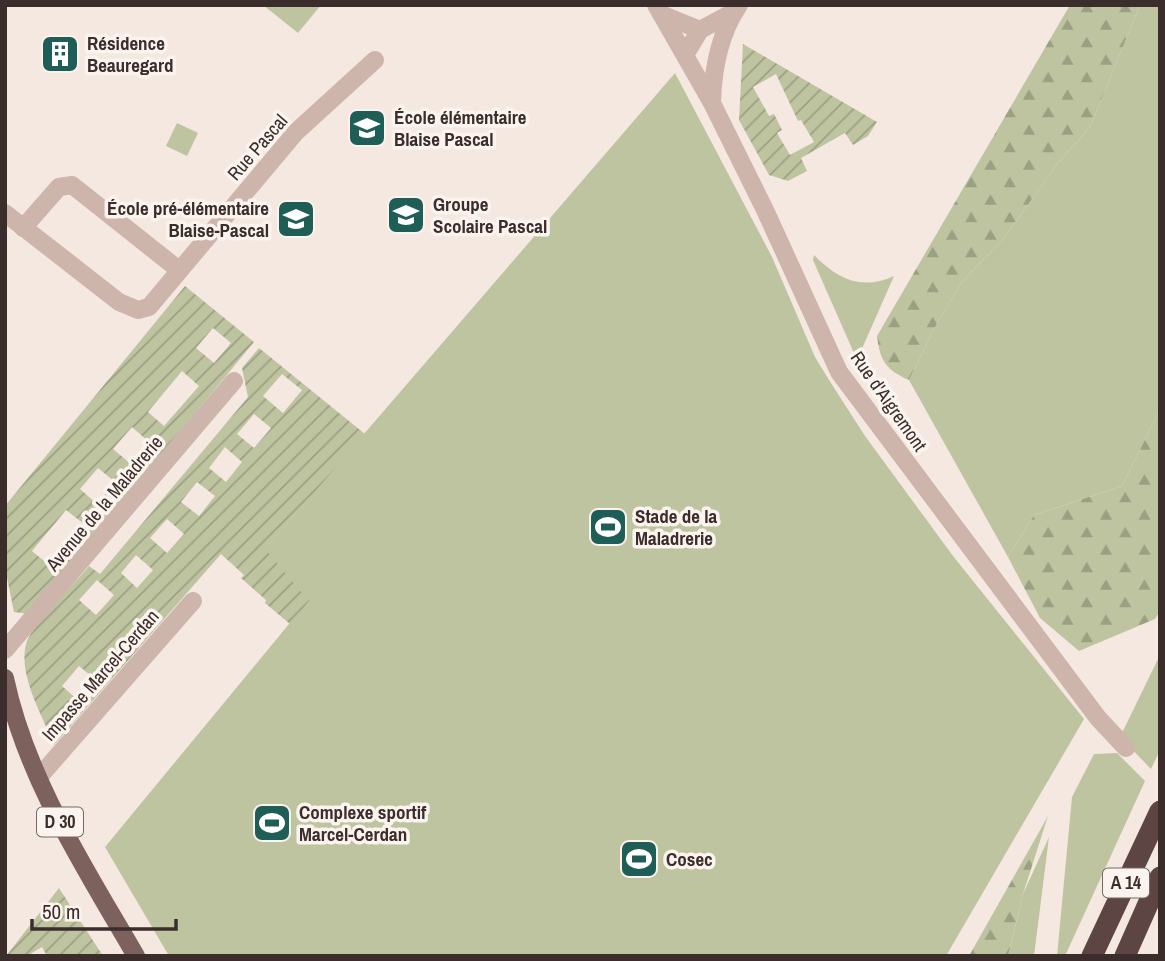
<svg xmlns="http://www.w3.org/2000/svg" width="1165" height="961" font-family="'Archivo Narrow',sans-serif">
<defs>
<pattern id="forest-firs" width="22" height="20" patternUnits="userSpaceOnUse" patternTransform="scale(1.75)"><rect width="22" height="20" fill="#bec4a0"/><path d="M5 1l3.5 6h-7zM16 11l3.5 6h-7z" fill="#9ca083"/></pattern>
<pattern id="garden-furrows" width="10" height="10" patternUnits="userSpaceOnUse" patternTransform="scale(1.75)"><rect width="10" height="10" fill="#bec4a0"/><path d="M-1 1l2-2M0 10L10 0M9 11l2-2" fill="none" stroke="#9ca083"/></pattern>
</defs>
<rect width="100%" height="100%" fill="#f4e8e1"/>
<g fill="#bec4a0">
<path d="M263,5H321L298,33Z"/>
<path d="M1140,5H1160V409L1122,486L1034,515L1008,557L909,380L935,327L961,283L1004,238L1058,163L1090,127Z"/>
<path d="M675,73L772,257L815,357L829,380L865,436L953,556L1084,719L946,956H169L105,847L308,601L264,550Z"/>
<path d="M177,123L198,133L187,156L166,146Z"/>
<path d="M814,255C837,279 862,291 894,276L857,360L813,260Z"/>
<path d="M1160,655V750L1151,769L1120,737Z"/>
<path d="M1117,753L1145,781L1065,956H1057L1072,797L1094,754Z"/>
<path d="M1049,837L1034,956H1008L1023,894Z"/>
</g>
<g fill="url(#forest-firs)">
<path d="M1070,5H1140L1090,127L1058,163L1004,238L961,283L935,327L909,380C886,370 880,361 877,336Z"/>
<path d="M1160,409V611L1155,619L1079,651L1040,618L1008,557L1034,515L1122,486Z"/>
<path d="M1048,816L1023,894L1008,956H969Z"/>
</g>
<g fill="url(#garden-furrows)" fill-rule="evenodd">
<path d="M743,44L877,122L868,136L853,145L845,133L801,158L807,171L788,181L769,175L739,120ZM776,74L798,121L801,120L814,142L790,155L777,133L782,130L774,114L769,116L753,87Z"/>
<path d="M185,286L254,342L29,614L14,612L5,568V506ZM213,328L231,343L214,363L196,348ZM182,371L199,386L164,426L148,412ZM132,427L149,442L131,464L113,449ZM98,468L115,482L97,504L80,489ZM66,510L84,524L49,565L32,551Z"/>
<path d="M259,348L365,434L265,549L309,601L290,624L265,603L266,600L241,578L244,575L221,554L54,745C43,716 16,673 27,641C34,624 75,583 89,566L100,574L248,397L242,368ZM282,374L302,390L283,413L263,396ZM254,414L271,428L254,448L237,434ZM225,447L242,462L226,482L209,468ZM197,482L215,496L199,516L181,502ZM167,519L184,534L167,553L150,538ZM136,555L153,570L137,588L121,573ZM97,580L114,595L96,615L79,600ZM79,666L97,681L79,701L62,686Z"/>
<path d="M59,888L103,956H47L42,947L27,956H6Z"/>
</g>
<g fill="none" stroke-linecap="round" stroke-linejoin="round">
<g stroke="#cdb5ac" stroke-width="18">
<path d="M656,5L712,103L765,210L839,372L1098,718L1126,748"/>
<path d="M661,14L700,30"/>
<path d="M688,50L700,30L734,12"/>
<path d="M712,102C713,68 720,33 739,5"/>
<path d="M5,213L119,302L138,310L149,307L296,132L375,60"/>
<path d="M23,228L59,187L72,185L179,270"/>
<path d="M5,650L234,381"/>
<path d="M39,777L193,601"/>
</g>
<path stroke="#7d615c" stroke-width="18" d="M5,678C26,778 85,868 136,956"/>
<g stroke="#5c4542" stroke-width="21">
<path d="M1092,956L1160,811"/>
<path d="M1125,956L1160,877"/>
</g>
</g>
<defs>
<symbol id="building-square" viewBox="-11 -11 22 22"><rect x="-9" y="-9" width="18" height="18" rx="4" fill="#1f5e57" stroke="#fbf3ee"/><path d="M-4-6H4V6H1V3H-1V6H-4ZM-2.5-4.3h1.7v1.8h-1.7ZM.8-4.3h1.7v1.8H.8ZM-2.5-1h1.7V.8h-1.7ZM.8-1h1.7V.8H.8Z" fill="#fff"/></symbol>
<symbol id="school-square" viewBox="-11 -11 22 22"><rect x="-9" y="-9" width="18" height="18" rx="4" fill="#1f5e57" stroke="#fbf3ee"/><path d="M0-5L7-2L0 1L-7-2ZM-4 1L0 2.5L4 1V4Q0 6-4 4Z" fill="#fff"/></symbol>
<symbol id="stadium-square" viewBox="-11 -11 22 22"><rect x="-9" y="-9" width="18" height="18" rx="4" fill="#1f5e57" stroke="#fbf3ee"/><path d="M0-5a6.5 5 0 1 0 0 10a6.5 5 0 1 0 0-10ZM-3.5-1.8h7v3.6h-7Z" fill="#fff"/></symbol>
</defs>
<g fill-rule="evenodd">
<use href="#building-square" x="38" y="32" width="44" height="44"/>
<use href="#school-square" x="345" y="106" width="44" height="44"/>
<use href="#school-square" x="384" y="193" width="44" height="44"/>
<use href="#school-square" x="274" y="197" width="44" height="44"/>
<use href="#stadium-square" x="586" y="505" width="44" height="44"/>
<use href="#stadium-square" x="250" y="801" width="44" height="44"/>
<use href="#stadium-square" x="617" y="837" width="44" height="44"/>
</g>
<g text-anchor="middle" stroke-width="7" stroke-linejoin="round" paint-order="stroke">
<g fill="#fbf3ee" stroke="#756866" stroke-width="2">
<rect x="37" y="807.5" width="46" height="29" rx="5"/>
<rect x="1103" y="868.5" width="46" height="29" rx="5"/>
</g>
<g font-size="18" font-weight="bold" fill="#3b2d2b">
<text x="60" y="828">D 30</text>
<text x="1126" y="889">A 14</text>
</g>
<g font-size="19" font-weight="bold" fill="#3b2d2b" stroke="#fbf3ee" text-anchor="start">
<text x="87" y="50">Résidence<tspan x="87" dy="22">Beauregard</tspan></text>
<text x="394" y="124">École élémentaire<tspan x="394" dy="22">Blaise Pascal</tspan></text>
<text x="433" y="211">Groupe<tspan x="433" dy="22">Scolaire Pascal</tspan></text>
<text x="269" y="215" text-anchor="end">École pré-élémentaire<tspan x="269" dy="22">Blaise-Pascal</tspan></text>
<text x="635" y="523">Stade de la<tspan x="635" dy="22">Maladrerie</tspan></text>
<text x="299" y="819">Complexe sportif<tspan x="299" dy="22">Marcel-Cerdan</tspan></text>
<text x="666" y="866">Cosec</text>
</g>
<g font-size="19" fill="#3b2d2b" stroke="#fbf3ee">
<text transform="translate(257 147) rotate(-49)" y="7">Rue Pascal</text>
<text transform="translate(889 401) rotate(55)" y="7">Rue d'Aigremont</text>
<text transform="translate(104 503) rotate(-50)" y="7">Avenue de la Maladrerie</text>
<text transform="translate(100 675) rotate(-49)" y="7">Impasse Marcel-Cerdan</text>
</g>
</g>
<rect width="1165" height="961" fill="none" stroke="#3b2d2b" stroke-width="14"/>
<path d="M32 919v10h144v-10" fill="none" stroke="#3b2d2b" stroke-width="3.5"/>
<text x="42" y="919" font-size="21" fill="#3b2d2b" stroke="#fbf3ee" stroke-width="5" paint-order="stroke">50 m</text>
</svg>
